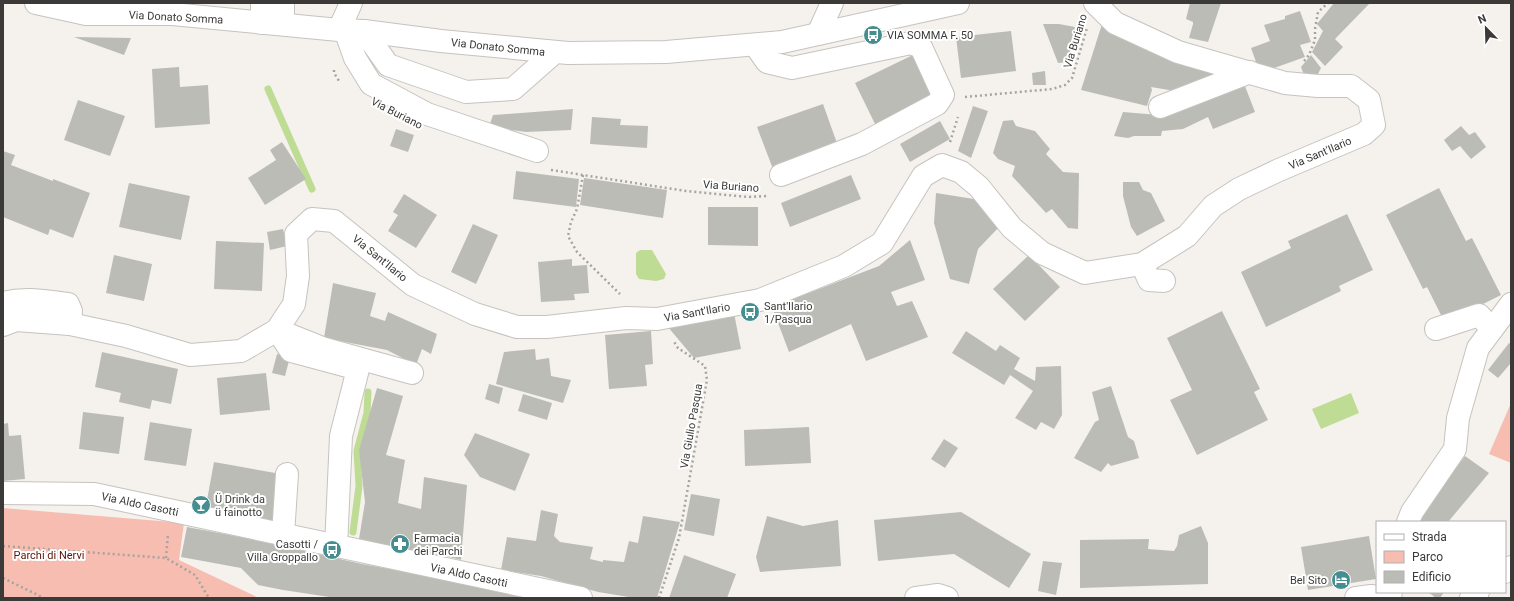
<svg xmlns="http://www.w3.org/2000/svg" width="1514" height="601" font-family="Roboto,sans-serif">
<rect width="100%" height="100%" fill="#f5f2ee"/>
<g fill="#f7bdb1">
<path d="M1511,403V463L1489,454Z"/>
<path d="M3,508L184,523L179,560L255,596L257,598H3Z"/>
</g>
<g fill="#bedc94">
<path d="M640,250H652L666,274L664,279L656,281L639,279L636,274V253Z"/>
<path d="M1351,393L1359,413L1321,429L1312,409Z"/>
</g>
<g fill="none" stroke-linecap="round" stroke-linejoin="round">
<g stroke="#bedc94" stroke-width="7">
<path d="M268,89L312,189"/>
<path d="M353,532L359,486L357,451L367,413L368,392"/>
</g>
</g>
<g fill="#bcbcb7">
<path d="M1190,3H1221L1208,42L1189,38L1193,24V22L1186,19Z"/>
<path d="M1334,3H1370L1335,39L1343,47L1325,66L1312,52L1323,31L1317,24Z"/>
<path d="M1300,11L1311,42L1300,45L1305,57L1260,73L1251,48L1270,41L1264,25L1285,19V16Z"/>
<path d="M1103,21L1225,73L1187,93L1151,87L1152,90L1147,106L1081,90Z"/>
<path d="M1043,24H1059L1075,27L1068,62L1058,63Z"/>
<path d="M1011,31L1016,71L961,78L956,37Z"/>
<path d="M74,37L131,38L124,55Z"/>
<path d="M917,53L938,94L876,126L855,83Z"/>
<path d="M1311,55L1321,68L1318,74L1304,75L1301,67Z"/>
<path d="M179,67L180,87L208,85L210,124L155,128L152,69Z"/>
<path d="M1045,71L1046,85H1033L1032,73Z"/>
<path d="M1243,81L1255,112L1213,129L1208,117L1183,129L1162,131L1161,136H1134L1128,138L1114,136L1123,112L1159,115Z"/>
<path d="M78,100L125,116L110,156L64,140Z"/>
<path d="M823,104L838,146L773,169L757,127Z"/>
<path d="M973,106L988,111L971,158L958,151Z"/>
<path d="M573,109L571,130L526,132L489,127L493,115Z"/>
<path d="M592,117L621,119L620,125L648,126L647,148L590,144Z"/>
<path d="M1013,120L1016,126L1035,131L1050,149L1046,154L1063,172L1079,173L1078,229L1068,228L1052,209L1046,213L1012,176L1015,166L998,159L993,153L1003,121Z"/>
<path d="M940,121L950,139L910,162L900,144Z"/>
<path d="M1461,126L1469,135L1475,132L1486,147L1471,159L1460,146L1452,151L1444,140Z"/>
<path d="M396,129L414,135L408,152L390,146Z"/>
<path d="M282,142L306,179L265,205L248,178L276,160L270,150Z"/>
<path d="M3,151L15,155L11,165L53,181V179L90,193L73,238L50,229L48,235L3,217Z"/>
<path d="M516,171L579,179L576,207L513,199Z"/>
<path d="M851,175L861,199L790,227L781,203Z"/>
<path d="M584,178L667,190L663,218L580,205Z"/>
<path d="M1123,182H1139L1143,190L1151,193L1165,221L1137,236L1131,227L1123,196Z"/>
<path d="M129,183L190,196L181,240L119,227Z"/>
<path d="M1439,188L1466,241L1472,238L1501,295L1445,323L1427,287L1423,289L1386,215Z"/>
<path d="M936,193L974,199L1000,226L978,249L969,284L950,279L934,223Z"/>
<path d="M404,194L437,215L416,248L388,231L398,215L393,212Z"/>
<path d="M708,207H758V246L708,245Z"/>
<path d="M1347,214L1373,270L1339,286L1341,291L1266,327L1241,272L1291,248L1288,241Z"/>
<path d="M473,224L498,235L476,284L451,272Z"/>
<path d="M283,229L287,246L270,250L267,232Z"/>
<path d="M910,240L925,280L891,292L897,306L912,301L928,337L866,361L851,324L789,352L772,307L879,266Z"/>
<path d="M216,241L264,243L262,291L214,289Z"/>
<path d="M114,255L152,264L144,301L106,293Z"/>
<path d="M1029,255L1060,287L1025,321L993,289Z"/>
<path d="M572,259V266L587,265L589,293L574,294L575,300L541,302L538,262Z"/>
<path d="M333,283L376,293L370,316L385,321L388,312L437,334L431,354L422,349L416,365L387,350L324,338Z"/>
<path d="M1222,311L1260,389L1254,392L1268,420L1197,455L1170,400L1192,390L1167,338Z"/>
<path d="M734,313L741,349L694,358L668,327Z"/>
<path d="M651,331L653,364L645,365L647,386L609,389L605,335Z"/>
<path d="M966,331L996,351L1000,345L1020,358L1014,369L1035,381L1036,367L1061,366L1062,415L1054,429L1041,422L1036,430L1015,418L1033,391L1010,375L1004,385L952,353Z"/>
<path d="M1509,343L1511,344V363L1498,378L1488,370Z"/>
<path d="M535,349L536,360L549,358L551,376L571,380L563,403L496,384L504,352Z"/>
<path d="M102,352L178,369L171,404L152,400L150,409L119,402L121,393L95,387Z"/>
<path d="M277,354L290,357L285,376L272,373Z"/>
<path d="M266,373L270,410L220,415L217,378Z"/>
<path d="M489,384L503,388L499,404L485,399Z"/>
<path d="M1111,386L1128,437L1134,441L1139,458L1111,466L1108,463L1101,472L1074,458L1095,422L1099,420L1092,392Z"/>
<path d="M377,388L403,396L386,455L405,460L398,503L421,509L424,477L467,485L461,560L438,554L437,559L359,539L365,502L359,450Z"/>
<path d="M523,394L552,403L547,420L518,411Z"/>
<path d="M83,412L124,417L119,454L79,449Z"/>
<path d="M150,422L192,429L186,466L144,460Z"/>
<path d="M8,423L9,436L21,435L25,479L3,481V424Z"/>
<path d="M809,427L811,463L745,466L744,430Z"/>
<path d="M475,433L530,454L515,491L480,477L464,455Z"/>
<path d="M944,439L958,448L945,468L931,459Z"/>
<path d="M1465,456L1489,473L1448,522H1420L1424,510Z"/>
<path d="M214,462L281,474L272,523L205,511Z"/>
<path d="M691,494L720,499L714,536L684,530Z"/>
<path d="M541,510L558,514L554,536L560,542L593,547L590,559L603,562V560L624,562L629,541L638,543L643,516L680,522L657,598H635L598,592L541,576L501,570L507,537L536,541Z"/>
<path d="M961,512L1031,554L1009,588L954,554L878,561L874,520Z"/>
<path d="M767,516L803,526L838,520L841,566L760,572L756,557Z"/>
<path d="M1201,526L1208,543V584L1080,588V540L1149,539L1148,549L1174,551L1177,546L1179,535Z"/>
<path d="M187,527L246,538L362,564L486,586L532,598H336L283,590L258,585L241,568L181,557Z"/>
<path d="M1369,536L1376,579L1308,590L1301,547Z"/>
<path d="M684,555L736,574L727,598H669Z"/>
<path d="M1043,561L1062,563L1056,595L1038,591Z"/>
<path d="M1428,592H1444L1440,598H1436Z"/>
</g>
<g fill="none" stroke-linecap="round" stroke-linejoin="round">
<defs>
<g id="minor">
<path d="M262,3V23"/>
<path d="M283,3V24"/>
<path d="M339,30L351,3"/>
<path d="M345,30L355,58L371,84L427,114L537,151"/>
<path d="M364,31L388,65L466,92L513,89L555,52"/>
<path d="M818,34L832,3"/>
<path d="M755,45L767,62L792,68L911,43L921,47L943,95L937,104L862,144L781,175"/>
<path d="M1160,107L1250,72"/>
<path d="M1142,264L1149,280L1164,281"/>
<path d="M3,303C27,297 43,301 68,304L71,311L70,324"/>
<path d="M3,325L16,320L70,324L126,336L190,355L241,351L277,330L294,304L298,276L296,234L312,219L334,221L413,285L475,314L517,327H547L626,318L657,319L760,300L844,266L882,243L923,176L942,165L961,172L979,187L1012,228L1042,253L1085,273L1142,264L1187,236L1213,206L1239,189L1279,170L1364,134L1374,125L1369,100L1351,86H1318L1285,83L1178,52L1115,23L1095,3"/>
<path d="M1436,329L1479,315L1492,329"/>
<path d="M3,493L94,494L581,598"/>
<path d="M1408,522L1412,512L1455,449L1458,418L1478,348L1511,304"/>
<path d="M283,535L287,474"/>
<path d="M336,547L341,436L358,369L291,351L277,330L322,348L412,373"/>
<path d="M1505,572L1511,567"/>
<path d="M916,598L938,595L947,598"/>
<path d="M1356,598L1371,596L1390,598L1391,592"/>
<path d="M1471,598L1478,592"/>
</g>
<path id="major" d="M36,3L86,14H172L339,30L364,31L441,41L568,53L666,52L782,42L958,3"/>
</defs>
<use href="#minor" stroke="#c6c3bf" stroke-width="24"/>
<use href="#major" stroke="#c6c3bf" stroke-width="24"/>
<g stroke="#a6a3a0" stroke-width="2.5" stroke-dasharray="2 3" stroke-linecap="butt">
<path d="M1304,61L1309,55L1315,40V29L1318,12L1328,3"/>
<path d="M334,70V73L339,81"/>
<path d="M965,97L1052,89L1065,85L1072,78L1087,28"/>
<path d="M950,142L958,117"/>
<path d="M551,170L686,191L748,197L768,196"/>
<path d="M583,175L577,209L571,222L568,236L577,252L620,294"/>
<path d="M3,546L166,558L195,575L209,598"/>
<path d="M166,558L168,534"/>
<path d="M3,578L44,598"/>
<path d="M659,598L679,538L707,380L705,366L678,348L673,340"/>
</g>
<use href="#minor" stroke="#fff" stroke-width="22"/>
<use href="#major" stroke="#fff" stroke-width="22"/>
</g>
<defs>
<symbol id="bus-disc" viewBox="-11 -11 22 22"><circle r="9.5" fill="#458d8f" stroke="#fff"/><path d="M-5-6H5V4H4V6H2V4H-2V6H-4V4H-5ZM-3.5-4V0h7V-4ZM-3.5 1.2v1.5H-2V1.2ZM2 1.2v1.5H3.5V1.2Z" fill="#fff"/></symbol>
<symbol id="bar-disc" viewBox="-11 -11 22 22"><circle r="9.5" fill="#458d8f" stroke="#fff"/><path d="M-6-5H6L.8 .8V4.5H3.5V6h-7V4.5H-.8V.8Z" fill="#fff"/></symbol>
<symbol id="pharmacy-disc" viewBox="-11 -11 22 22"><circle r="9.5" fill="#458d8f" stroke="#fff"/><path d="M-2-6h4v4h4v4h-4v4h-4v-4h-4v-4h4Z" fill="#fff"/></symbol>
<symbol id="hotel-disc" viewBox="-11 -11 22 22"><circle r="9.5" fill="#458d8f" stroke="#fff"/><path d="M-6-4.5h1.5V1H6V5H4.5V3h-9V5H-6ZM-4 0a1.8 1.8 0 1 1 3.6 0ZM.5 0V-2.5h3Q6-2.5 6 0Z" fill="#fff"/></symbol>
</defs>
<g fill-rule="evenodd">
<use href="#bus-disc" x="862" y="24" width="22" height="22"/>
<use href="#bus-disc" x="739" y="301" width="22" height="22"/>
<use href="#bar-disc" x="190" y="494" width="22" height="22"/>
<use href="#pharmacy-disc" x="389" y="533" width="22" height="22"/>
<use href="#bus-disc" x="321" y="539" width="22" height="22"/>
<use href="#hotel-disc" x="1330" y="569" width="22" height="22"/>
</g>
<g text-anchor="middle" stroke-width="4" stroke-linejoin="round" paint-order="stroke">
<g font-size="11" fill="#3b3a38" stroke="#fff">
<text transform="translate(176 17) rotate(3)" y="4">Via Donato Somma</text>
<text transform="translate(1075 41) rotate(-73)" y="4">Via Buriano</text>
<text transform="translate(498 47) rotate(6)" y="4">Via Donato Somma</text>
<text transform="translate(397 113) rotate(27)" y="4">Via Buriano</text>
<text transform="translate(1320 153) rotate(-23)" y="4">Via Sant'Ilario</text>
<text transform="translate(731 186) rotate(4)" y="4">Via Buriano</text>
<text transform="translate(380 258) rotate(39)" y="4">Via Sant'Ilario</text>
<text transform="translate(697 312) rotate(-10)" y="4">Via Sant'Ilario</text>
<text transform="translate(691 426) rotate(-80)" y="4">Via Giulio Pasqua</text>
<text transform="translate(140 504) rotate(12)" y="4">Via Aldo Casotti</text>
<text transform="translate(469 575) rotate(12)" y="4">Via Aldo Casotti</text>
</g>
<g font-size="11" fill="#3b3a38" stroke="#fff" text-anchor="start">
<text x="887" y="39">VIA SOMMA F. 50</text>
<text x="764" y="310">Sant'Ilario<tspan x="764" dy="13">1/Pasqua</tspan></text>
<text x="215" y="503">Ü Drink da<tspan x="215" dy="13">ü fainotto</tspan></text>
<text x="414" y="542">Farmacia<tspan x="414" dy="13">dei Parchi</tspan></text>
<text x="318" y="548" text-anchor="end">Casotti /<tspan x="318" dy="13">Villa Groppallo</tspan></text>
<text x="1327" y="584" text-anchor="end">Bel Sito</text>
</g>
<g font-size="11" fill="#5a1409" stroke="#fff">
<text x="49" y="559">Parchi di Nervi</text>
</g>
</g>
<rect width="1514" height="601" fill="none" stroke="#3b3a38" stroke-width="8"/>
<rect x="1376" y="521" width="130" height="72" fill="#ffffff" stroke="#b1b0af"/>
<rect x="1384" y="534" width="20" height="6" fill="#ffffff" stroke="#b1b0af"/>
<text x="1412" y="541" font-size="12" fill="#3b3a38">Strada</text>
<rect x="1384" y="551" width="20" height="12" fill="#f7bdb1" stroke="#b1b0af"/>
<text x="1412" y="561" font-size="12" fill="#3b3a38">Parco</text>
<rect x="1384" y="571" width="20" height="12" fill="#bcbcb7" stroke="#b1b0af"/>
<text x="1412" y="581" font-size="12" fill="#3b3a38">Edificio</text>
<g transform="translate(1486 28) rotate(337)" stroke="#ffffff" stroke-width="3" paint-order="stroke">
<path d="M0-3L7 15L0 10L-7 15Z" fill="#3b3a38"/>
<text y="-6" font-size="11" font-weight="bold" text-anchor="middle" fill="#3b3a38">N</text>
</g>
</svg>
